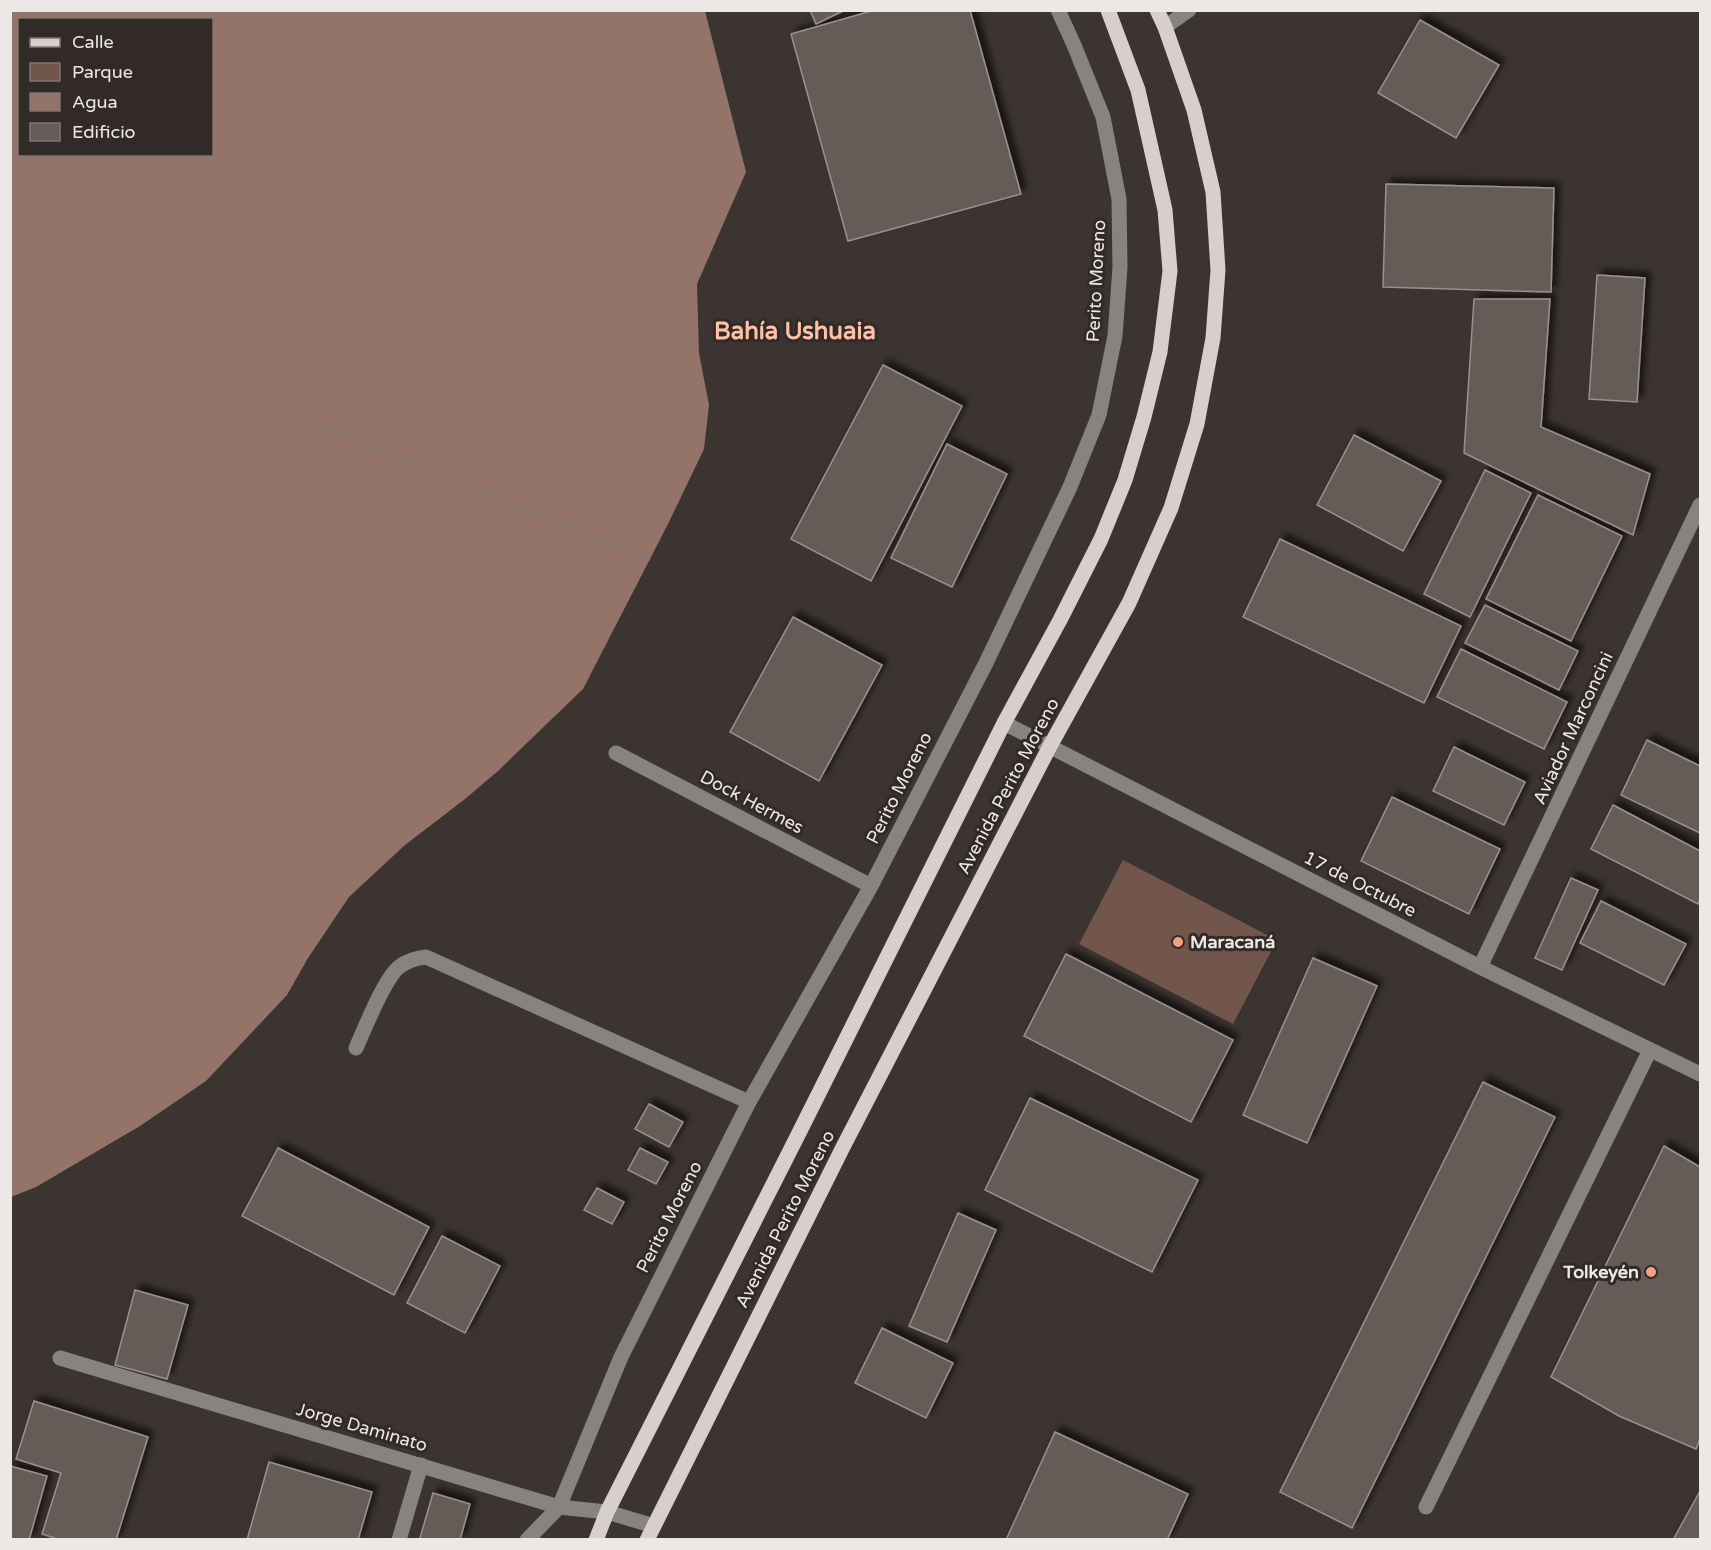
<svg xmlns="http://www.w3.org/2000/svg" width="1711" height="1550" font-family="'Varela Round',sans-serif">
<defs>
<filter id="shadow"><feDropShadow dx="5.5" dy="-5.5" stdDeviation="3" flood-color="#0009"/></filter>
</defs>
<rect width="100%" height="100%" fill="#3c3431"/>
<path fill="#73564b" d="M1123,860L1277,940L1233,1024L1079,944Z"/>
<path fill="#947468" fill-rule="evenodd" d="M11,10L705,11L746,172L697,284L699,353L709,405L704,449L669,522L583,689L498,771L465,799L405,845L349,897L308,958L287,995L206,1081L140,1126L36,1187L11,1197ZM20,20H212V154H20Z"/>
<g fill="#655c59" stroke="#9a908d" stroke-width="1.5" filter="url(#shadow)">
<path d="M810,10H845L816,24Z"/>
<path d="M875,10H970L1021,194L848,241L791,34Z"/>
<path d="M1420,20L1499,65L1456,138L1378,93Z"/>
<path d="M1386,184L1554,188L1551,292L1383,287Z"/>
<path d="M1597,275L1645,278L1637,402L1589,399Z"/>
<path d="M1474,299H1550L1541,427L1650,474L1633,535L1464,453Z"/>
<path d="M883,365L962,406L871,581L791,539Z"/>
<path d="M1354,435L1441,481L1403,551L1317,505Z"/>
<path d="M947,444L1007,474L952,587L891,558Z"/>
<path d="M1485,470L1531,493L1470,617L1424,594Z"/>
<path d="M1538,495L1622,536L1571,641L1486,599Z"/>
<path d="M1280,539L1461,626L1424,703L1243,617Z"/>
<path d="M1485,605L1578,651L1559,690L1465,643Z"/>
<path d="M793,617L882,665L819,781L730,732Z"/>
<path d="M1461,649L1567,702L1544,749L1437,697Z"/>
<path d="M1647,740L1700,766V833L1621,795Z"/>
<path d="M1454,747L1525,782L1504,825L1433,791Z"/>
<path d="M1392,797L1500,849L1469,914L1361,861Z"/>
<path d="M1613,805L1700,851V899L1698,904L1591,849Z"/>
<path d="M1571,878L1598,890L1562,970L1535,958Z"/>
<path d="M1601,901L1686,944L1664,985L1580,943Z"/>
<path d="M1066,954L1233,1040L1191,1122L1024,1036Z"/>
<path d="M1313,958L1377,986L1307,1143L1243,1115Z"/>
<path d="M1483,1082L1555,1117L1352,1528L1280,1492Z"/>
<path d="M1030,1098L1198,1180L1152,1272L985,1190Z"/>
<path d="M649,1104L683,1122L669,1147L635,1129Z"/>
<path d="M1664,1146L1700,1167V1439L1696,1449L1619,1416L1551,1377Z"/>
<path d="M278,1148L429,1227L394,1295L242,1216Z"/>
<path d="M640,1148L668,1162L656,1184L628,1170Z"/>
<path d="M597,1188L624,1202L612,1224L584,1210Z"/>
<path d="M958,1213L996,1230L947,1342L909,1326Z"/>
<path d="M442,1236L500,1266L465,1333L407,1303Z"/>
<path d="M135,1290L188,1305L167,1379L115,1365Z"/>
<path d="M882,1328L953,1363L926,1418L855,1383Z"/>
<path d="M34,1401L148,1437L116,1540H60L42,1534L61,1473L16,1459Z"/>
<path d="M1055,1432L1188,1494L1167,1540H1006Z"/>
<path d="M269,1462L372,1492L358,1540H247Z"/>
<path d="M10,1466L47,1476L29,1540H10Z"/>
<path d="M1700,1491V1540H1673Z"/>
<path d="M433,1493L470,1504L460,1540H425L420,1538Z"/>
</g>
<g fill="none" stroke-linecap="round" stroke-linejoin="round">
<path stroke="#7e7775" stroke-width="4" stroke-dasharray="3 3" stroke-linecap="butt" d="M269,405L650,560"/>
<g stroke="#878381" stroke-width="15">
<path d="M1165,27L1189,10"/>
<path d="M1004,723L1480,967L1700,1074"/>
<path d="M616,753L871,886"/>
<path d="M1480,967L1700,505"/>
<path d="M356,1048C365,1028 384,979 399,967C407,961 416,958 426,957L749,1102"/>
<path d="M60,1358L559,1507L607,1512L654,1526"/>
<path d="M1426,1507L1650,1050"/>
<path d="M399,1540L421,1465"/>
<path d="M527,1540L559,1507L621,1357L749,1102L871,886L986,663L1070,487L1099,415L1115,336L1120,267L1119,199L1103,117L1074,45L1058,10"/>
</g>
<g stroke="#d8cfcc" stroke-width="15">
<path d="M596,1540L607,1512L801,1129L1004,723L1060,620L1101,539L1125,480L1144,417L1160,352L1170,271L1165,210L1138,90L1108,10"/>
<path d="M647,1540L842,1149L1050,746L1129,603L1171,508L1197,424L1213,338L1218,270L1213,192L1194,110L1165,27L1157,10"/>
</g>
</g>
<g fill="#f2a081" stroke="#322a27" stroke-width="2">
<circle cx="1178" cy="942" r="6"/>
<circle cx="1651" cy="1272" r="6"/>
</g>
<g text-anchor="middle" stroke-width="6" stroke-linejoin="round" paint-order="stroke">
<g font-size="18" fill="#ede8e6" stroke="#322a27">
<text transform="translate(1096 281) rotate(-87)" y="6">Perito Moreno</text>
<text transform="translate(1573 728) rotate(-65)" y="6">Aviador Marconcini</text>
<text transform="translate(1008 786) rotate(-62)" y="6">Avenida Perito Moreno</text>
<text transform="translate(899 788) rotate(-63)" y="6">Perito Moreno</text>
<text transform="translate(752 802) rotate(28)" y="6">Dock Hermes</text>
<text transform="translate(1360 884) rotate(27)" y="6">17 de Octubre</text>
<text transform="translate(669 1217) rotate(-63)" y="6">Perito Moreno</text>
<text transform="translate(785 1219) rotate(-63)" y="6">Avenida Perito Moreno</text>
<text transform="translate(362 1427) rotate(16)" y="6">Jorge Daminato</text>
</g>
<g font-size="18" font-weight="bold" fill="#ede8e6" stroke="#322a27" text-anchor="start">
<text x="1190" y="948">Maracaná</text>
<text x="1639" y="1278" text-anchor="end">Tolkeyén</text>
</g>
<g font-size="24" font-weight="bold" fill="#ffc0a8" stroke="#322a27">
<text x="795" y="339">Bahía Ushuaia</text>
</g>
</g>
<rect width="1711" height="1550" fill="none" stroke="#ede8e6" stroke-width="24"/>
<rect x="18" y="18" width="195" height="138" fill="#322a27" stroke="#7d7673" stroke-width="1.5"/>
<rect x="30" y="38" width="30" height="9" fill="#d8cfcc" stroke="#7d7673" stroke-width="1.5"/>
<text x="72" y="48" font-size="18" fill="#ede8e6">Calle</text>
<rect x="30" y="63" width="30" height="18" fill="#73564b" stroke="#7d7673" stroke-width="1.5"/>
<text x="72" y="78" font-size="18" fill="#ede8e6">Parque</text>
<rect x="30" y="93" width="30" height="18" fill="#947468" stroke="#7d7673" stroke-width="1.5"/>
<text x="72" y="108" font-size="18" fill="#ede8e6">Agua</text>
<rect x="30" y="123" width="30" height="18" fill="#655c59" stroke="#7d7673" stroke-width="1.5"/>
<text x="72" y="138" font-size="18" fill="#ede8e6">Edificio</text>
</svg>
